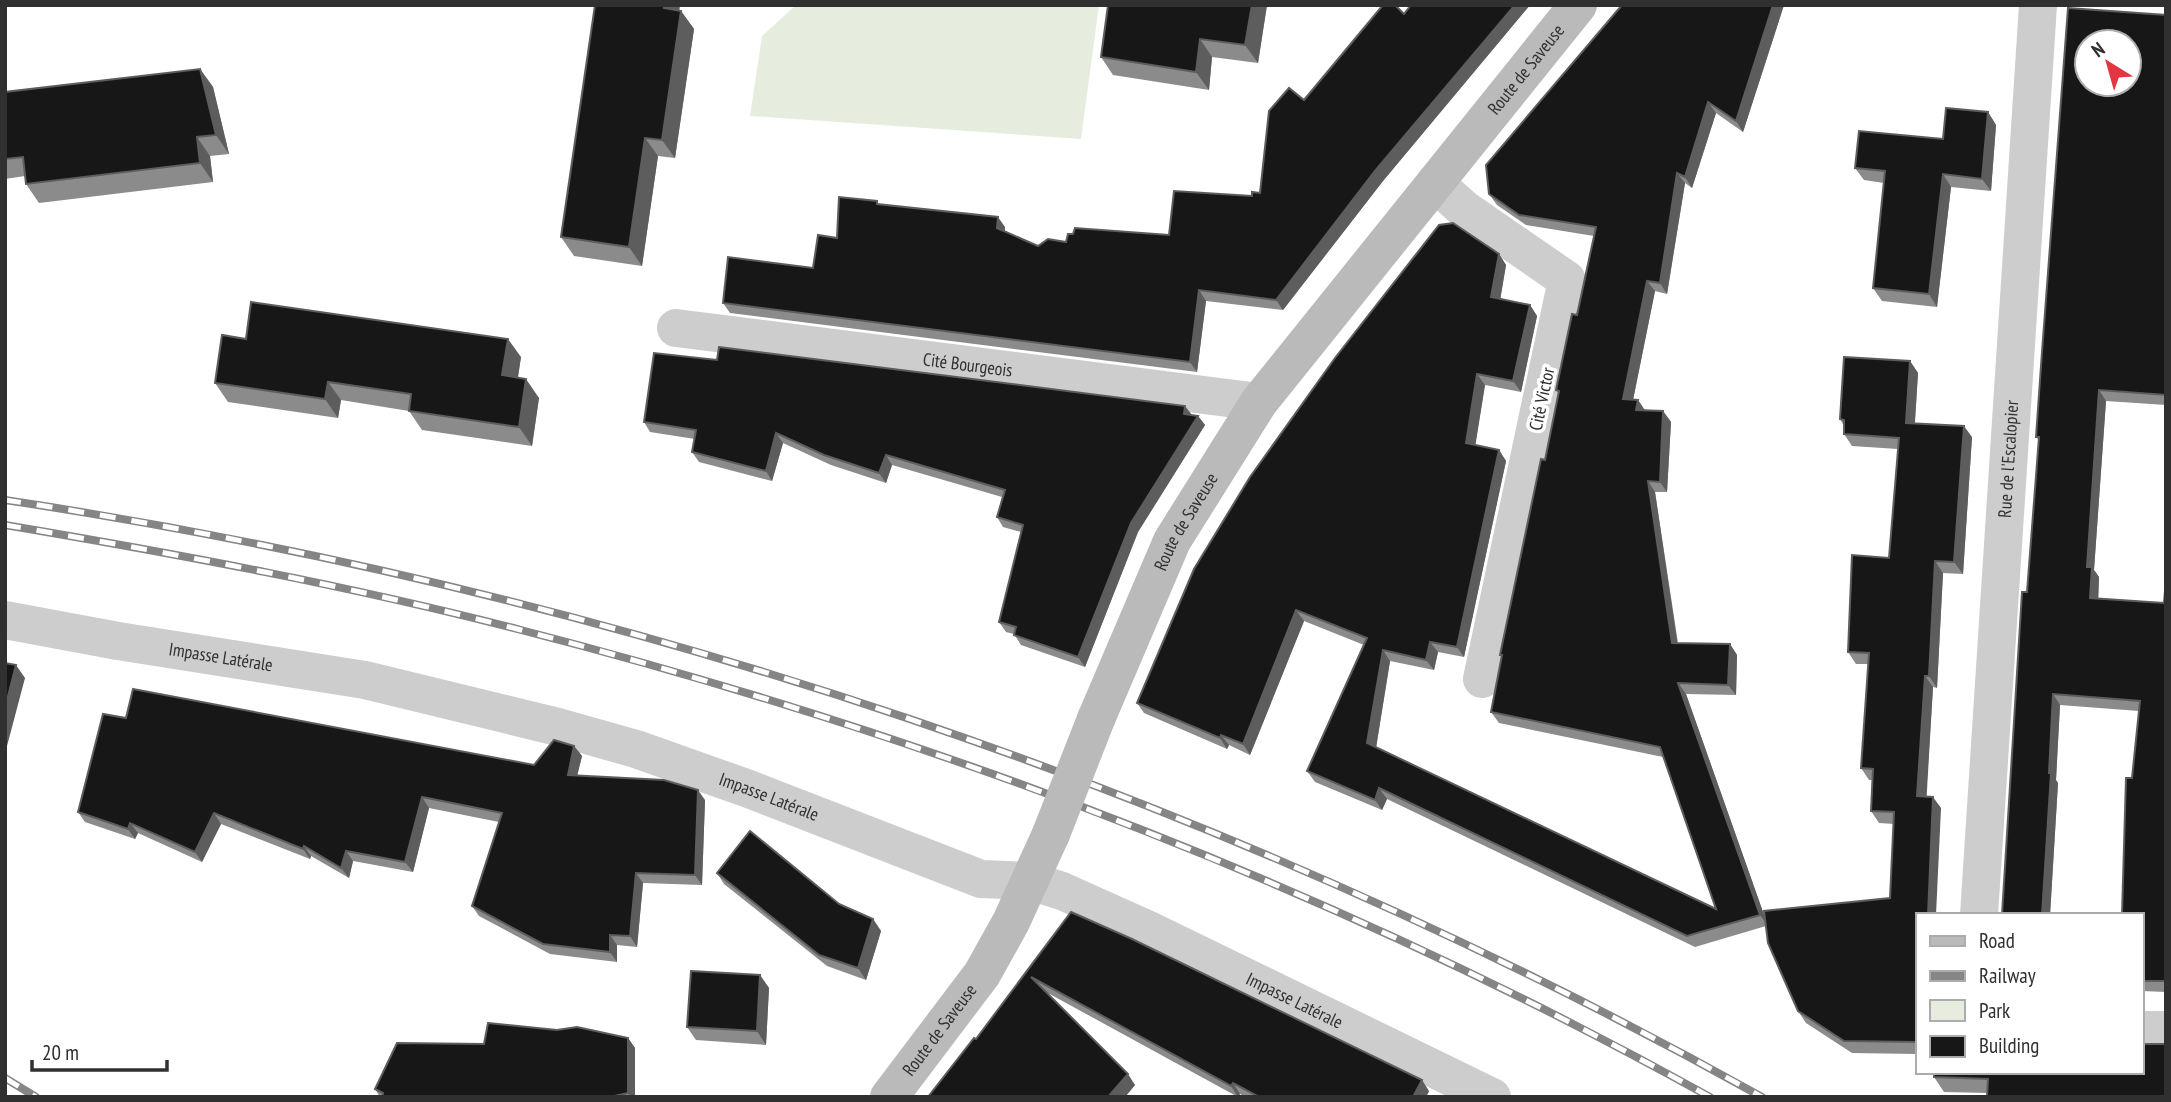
<svg xmlns="http://www.w3.org/2000/svg" width="2171" height="1102" font-family="'PT Sans Narrow',sans-serif">
<rect width="100%" height="100%" fill="#fff"/>
<path fill="#e6edde" d="M796,5H1099L1081,139L750,116L762,36Z"/>
<g fill="none" stroke-linecap="round" stroke-linejoin="round">
<g stroke="#cdcdcd" stroke-width="38">
<path d="M1435,183L1464,209L1567,280L1482,679"/>
<path id="s1" d="M676,328L1259,402"/>
<path id="s2" d="M5,620L118,641L365,680L558,727L636,749L749,789L981,879L1030,881L1062,891L1149,930L1492,1097"/>
<path id="s3" d="M1979,915L2038,5"/>
<path d="M2141,1030H2166"/>
</g>
<g stroke="#bababa" stroke-width="38">
<path id="s4" d="M1096,719L1172,541L1259,402L1578,5"/>
<path id="s5" d="M889,1097L982,974L1011,922L1051,834"/>
</g>
<defs>
<g id="rail">
<path d="M5,500C621,592 1219,794 1762,1097"/>
<path d="M5,525C178,554 351,586 521,630C934,736 1337,890 1710,1097"/>
<path d="M5,1078L36,1097"/>
</g>
</defs>
<use href="#rail" stroke="#858585" stroke-width="8"/>
<use href="#rail" stroke="#fff" stroke-width="5" stroke-dasharray="16" stroke-linecap="butt"/>
<path stroke="#bababa" stroke-width="38" d="M1051,834L1096,719"/>
</g>
<g fill="#8b8b8b">
<path d="M680,5L679,10L681,11L694,29L675,158L658,156L642,266L574,256L561,237Z"/>
<path d="M1108,5H1267L1258,63L1212,57L1209,90L1113,75L1101,57Z"/>
<path d="M1411,5H1530L1383,181L1283,310L1206,301L1197,372L730,313L723,303L813,268L837,238L880,205L1005,227V231L1038,246L1066,242L1169,235L1260,193L1304,100L1404,14Z"/>
<path d="M1622,5H1784L1743,132L1716,113L1692,188L1685,183L1667,294L1655,291L1633,400H1638L1645,410L1663,411L1671,422L1667,492H1655L1678,643L1730,644L1737,655L1736,695L1686,694L1765,918L1890,898L1894,824L1879,823L1871,811L1872,780H1869L1861,768L1868,664H1856L1848,652L1889,558L1898,449L1852,446L1844,434V426L1840,419L1910,361L1918,373L1915,423L1972,437L1963,574L1943,573L1937,688L1933,687L1926,796L1941,808L1917,915V1054L1852,1053L1806,1023L1798,1011L1766,926L1695,947L1387,799L1382,810L1315,782L1307,771L1364,645L1304,621L1250,755L1229,745L1227,749L1144,713L1137,703L1499,254L1506,265L1500,299L1530,305L1537,316L1521,392L1485,385L1475,445L1499,450L1506,461L1464,657L1438,652L1434,670L1390,661L1376,748L1716,909L1663,757L1499,723L1491,712L1502,658L1500,655L1545,460L1559,394L1556,390L1577,315L1594,236L1526,225L1497,205L1489,194Z"/>
<path d="M2166,15V405L2106,401L2094,570L2099,577L2098,598L2164,603L2166,578V992L2141,991V915L2132,778L2139,711L2060,705L2056,780L2058,783L2050,915L2027,592L2039,440L2036,437Z"/>
<path d="M200,69L213,87L229,154L210,156L213,182L39,203L26,184L25,176L5,179V92Z"/>
<path d="M1988,112L1996,125L1991,191L1951,187L1937,307L1882,301L1873,288L1884,183L1864,180L1855,168L1943,139Z"/>
<path d="M246,339L521,357L518,378L539,398L532,446L422,430L409,411L341,400L338,418L228,402L215,383Z"/>
<path d="M1191,415L1198,416L1205,425L1138,532L1085,667L1021,645L1014,634L1006,632L999,622L1021,532L1003,527L997,517L1002,497L892,465L886,483L831,465L783,443L772,481L699,462L692,452L695,439L650,432L644,422Z"/>
<path d="M126,718L534,765L574,746L582,756L577,775L705,800L702,885L643,883L637,947L617,945V962L550,954L479,916L472,906L499,822L429,808L413,872L353,861L349,878L311,856L310,859L221,824L202,862L138,833L135,839L85,822L78,812Z"/>
<path d="M717,873L839,904L873,919L881,931L866,980L827,966L724,884Z"/>
<path d="M1071,912L1429,1091L1426,1097H1246L1240,1094L1238,1097L1046,992L1135,1085L1125,1097H928L976,1039Z"/>
<path d="M760,975L769,988L766,1045L696,1040L687,1027Z"/>
<path d="M628,1038L635,1048V1097H380L375,1089L484,1044Z"/>
<path d="M2166,1044L1988,1093L1944,1092L1934,1077Z"/>
</g>
<g fill="#5d5d5d">
<path d="M664,5H680L677,26L664,8Z"/>
<path d="M1252,5H1267L1258,63L1245,45Z"/>
<path d="M1515,5H1530L1383,181L1283,310L1276,300L1375,171Z"/>
<path d="M1773,5H1784L1743,132L1736,121Z"/>
<path d="M681,11L694,29L675,158L662,140Z"/>
<path d="M1200,39L1212,57L1209,90L1196,72Z"/>
<path d="M200,69L213,87L229,154L216,135Z"/>
<path d="M1708,102L1716,113L1692,188L1685,177Z"/>
<path d="M1988,112L1996,125L1991,191L1982,179Z"/>
<path d="M197,137L210,156L213,182L200,163Z"/>
<path d="M645,138L658,156L642,266L629,247Z"/>
<path d="M1677,173L1685,183L1667,294L1660,283Z"/>
<path d="M1943,174L1951,187L1937,307L1929,294Z"/>
<path d="M998,217L1005,227L1004,238L997,228Z"/>
<path d="M1499,254L1506,265L1499,307L1491,297Z"/>
<path d="M1647,281L1655,291L1631,410L1623,399Z"/>
<path d="M1199,290L1206,301L1197,372L1190,362Z"/>
<path d="M1530,305L1537,316L1521,392L1513,381Z"/>
<path d="M508,339L521,357L515,394L502,375Z"/>
<path d="M1910,361L1918,373L1914,434L1906,423Z"/>
<path d="M1477,374L1485,385L1474,454L1466,443Z"/>
<path d="M526,379L539,398L532,446L519,427Z"/>
<path d="M328,382L341,400L338,418L325,399Z"/>
<path d="M2099,390L2106,401L2094,570L2099,577L2098,608L2090,598L2087,567Z"/>
<path d="M1638,400L1645,411L1636,410Z"/>
<path d="M1185,406L1192,415L1184,414Z"/>
<path d="M1663,411L1671,422L1667,492L1660,482Z"/>
<path d="M1198,416L1205,425L1138,532L1085,667L1078,657L1131,523Z"/>
<path d="M1964,426L1972,437L1963,574L1954,562Z"/>
<path d="M776,433L783,443L772,481L766,471Z"/>
<path d="M1499,450L1506,461L1464,657L1457,647Z"/>
<path d="M886,455L892,465L886,483L879,473Z"/>
<path d="M1648,481L1655,492L1679,654L1672,643Z"/>
<path d="M1935,561L1943,573L1937,688L1929,676Z"/>
<path d="M1296,610L1304,621L1250,755L1243,744Z"/>
<path d="M1430,642L1438,652L1434,670L1426,660Z"/>
<path d="M1730,644L1737,655L1736,695L1728,685Z"/>
<path d="M1383,650L1390,661L1375,754L1367,743Z"/>
<path d="M16,665L25,678L7,746L5,743V708Z"/>
<path d="M1925,676L1933,687L1926,807L1917,796Z"/>
<path d="M1678,683L1686,694L1768,926L1760,915Z"/>
<path d="M2053,694L2060,705L2056,780L2058,783L2050,915H2042Z"/>
<path d="M1221,735L1229,745L1227,749L1220,738Z"/>
<path d="M574,746L582,756L575,785L568,775Z"/>
<path d="M1379,788L1387,799L1382,810L1375,800Z"/>
<path d="M698,790L705,800L702,885L695,875Z"/>
<path d="M422,797L429,808L413,872L405,862Z"/>
<path d="M1933,797L1941,808L1936,915H1928Z"/>
<path d="M214,813L221,824L202,862L195,852Z"/>
<path d="M130,823L138,833L135,839L128,829Z"/>
<path d="M304,846L311,856L310,859L303,849Z"/>
<path d="M346,851L353,861L349,878L341,868Z"/>
<path d="M636,873L643,883L637,947L630,936Z"/>
<path d="M873,919L881,931L866,980L858,968Z"/>
<path d="M610,935L617,945V962L610,952Z"/>
<path d="M760,975L769,988L766,1045L757,1031Z"/>
<path d="M628,1038L635,1048V1097H630L628,1093Z"/>
<path d="M1128,1074L1135,1085L1125,1097H1108Z"/>
<path d="M1422,1080L1429,1091L1426,1097H1413Z"/>
<path d="M1233,1083L1240,1094L1238,1097L1231,1086Z"/>
</g>
<g fill="#171717" stroke="#5d5d5d" stroke-width="2" fill-rule="evenodd">
<path d="M595,5H664V8L681,11L662,140L645,138L629,247L561,237Z"/>
<path d="M1108,5H1252L1245,45L1200,39L1196,72L1101,57Z"/>
<path d="M1383,5H1395L1404,14L1411,5H1515L1375,171L1276,300L1199,290L1190,362L723,303L728,257L813,268L818,235L837,238L839,197L877,201V204L998,217L997,228L1038,246L1048,239L1066,242L1068,234H1073L1075,228L1169,235L1174,191L1252,196V192L1260,193L1269,111L1289,88L1304,100Z"/>
<path d="M1622,5H1773L1736,121L1708,102L1685,177L1677,173L1660,283L1647,281L1623,399L1638,400L1636,410L1663,411L1660,482L1648,481L1672,643L1730,644L1728,685L1678,683L1760,915L1687,936L1379,788L1375,800L1307,771L1367,638L1296,610L1243,744L1221,735L1220,738L1137,703L1194,569L1250,477L1335,358L1439,225L1453,223L1499,254L1491,297L1530,305L1513,381L1477,374L1466,443L1499,450L1457,647L1430,642L1426,660L1383,650L1367,743L1716,909L1660,747L1491,712L1502,655H1500L1541,459L1545,460L1559,391L1556,390L1572,314L1577,315L1596,227L1519,215L1489,194L1486,165Z"/>
<path d="M2068,8L2166,15V395L2099,390L2087,567H2092L2090,598L2164,603L2166,578V981H2141V915H2122L2126,778H2132L2140,701L2053,694L2049,773H2051L2042,915H2002L2020,625L2022,592H2027L2039,437H2036L2042,352ZM2087,42H2129V84H2087Z"/>
<path d="M200,69L216,135L197,137L200,163L26,184L23,157L5,159V92Z"/>
<path d="M1946,108L1988,112L1982,179L1943,174L1929,294L1873,288L1885,171L1855,168L1859,131L1943,139Z"/>
<path d="M251,302L508,339L502,375L526,379L519,427L409,411L411,394L328,382L325,399L215,383L222,335L246,339Z"/>
<path d="M719,347L1185,406L1184,414L1198,416L1131,523L1078,657L1014,635L1016,627L999,622L1023,525L997,517L1005,490L886,455L879,473L824,455L776,433L766,471L692,452L696,430L644,422L654,353L717,360Z"/>
<path d="M1844,357L1910,361L1906,423L1964,426L1954,562L1935,561L1929,676H1925L1917,796L1933,797L1928,915H1917V1042L1844,1041L1798,1011L1768,943L1764,911L1890,898L1894,812L1871,811L1873,769L1861,768L1869,653L1848,652L1852,555L1889,558L1899,438L1844,434V420L1840,419Z"/>
<path d="M5,663L16,665L5,708Z"/>
<path d="M133,689L534,765L554,740L574,746L568,775L664,780L698,790L695,875L636,873L630,936L610,935V952L543,944L472,906L502,813L422,797L405,862L346,851L341,868L304,846L303,849L214,813L195,852L130,823L128,829L78,812L103,714L126,718Z"/>
<path d="M750,831L839,904L873,919L858,968L819,955L717,873Z"/>
<path d="M1071,912L1132,939L1422,1080L1413,1097H1259L1233,1083L1231,1086L1031,977L1128,1074L1108,1097H928L974,1038L976,1039Z"/>
<path d="M691,971L760,975L757,1031L687,1027Z"/>
<path d="M488,1023L557,1030L577,1027L628,1038V1093L610,1097H382L383,1093L375,1089L397,1043L484,1044Z"/>
<path d="M2141,1044H2166V1097H1987L1988,1079L1934,1077V1072H2141Z"/>
</g>
<g text-anchor="middle" stroke-width="7" stroke-linejoin="round" paint-order="stroke">
<g font-size="18" fill="#303030" stroke="#fff">
<text dy="6" stroke="none"><textPath href="#s4" startOffset="784">Route de Saveuse</textPath></text>
<text dy="6" stroke="none"><textPath href="#s1" startOffset="294">Cité Bourgeois</textPath></text>
<text transform="translate(1542 399) rotate(-78)" y="6">Cité Victor</text>
<text dy="6" stroke="none"><textPath href="#s3" startOffset="457">Rue de l'Escalopier</textPath></text>
<text dy="6" stroke="none"><textPath href="#s4" startOffset="217">Route de Saveuse</textPath></text>
<text dy="6" stroke="none"><textPath href="#s2" startOffset="219">Impasse Latérale</textPath></text>
<text dy="6" stroke="none"><textPath href="#s2" startOffset="786">Impasse Latérale</textPath></text>
<text dy="6" stroke="none"><textPath href="#s2" startOffset="1353">Impasse Latérale</textPath></text>
<text dy="6" stroke="none"><textPath href="#s5" startOffset="84">Route de Saveuse</textPath></text>
</g>
</g>
<rect width="2171" height="1102" fill="none" stroke="#303030" stroke-width="14"/>
<rect x="1916" y="913" width="228" height="161" fill="#ffffff" stroke="#acacac" stroke-width="2"/>
<rect x="1930" y="936" width="35" height="10" fill="#bababa" stroke="#acacac" stroke-width="2"/>
<text x="1979" y="948" font-size="21" fill="#303030">Road</text>
<rect x="1930" y="971" width="35" height="10" fill="#858585" stroke="#acacac" stroke-width="2"/>
<text x="1979" y="983" font-size="21" fill="#303030">Railway</text>
<rect x="1930" y="1000" width="35" height="21" fill="#e6edde" stroke="#acacac" stroke-width="2"/>
<text x="1979" y="1018" font-size="21" fill="#303030">Park</text>
<rect x="1930" y="1036" width="35" height="21" fill="#171717" stroke="#acacac" stroke-width="2"/>
<text x="1979" y="1053" font-size="21" fill="#303030">Building</text>
<g transform="translate(2108 63) rotate(323)"><circle r="33" fill="#ffffff" stroke="#acacac" stroke-width="2"/>
<path d="M0-5L12 26L0 18L-12 26Z" fill="#e43543"/>
<text y="-10" font-size="19" font-weight="bold" text-anchor="middle" fill="#303030">N</text>
</g>
<path d="M32 1060v10h135v-10" fill="none" stroke="#303030" stroke-width="3.5"/>
<text x="42" y="1060" font-size="21" fill="#303030" stroke="#ffffff" stroke-width="5" paint-order="stroke">20 m</text>
</svg>
